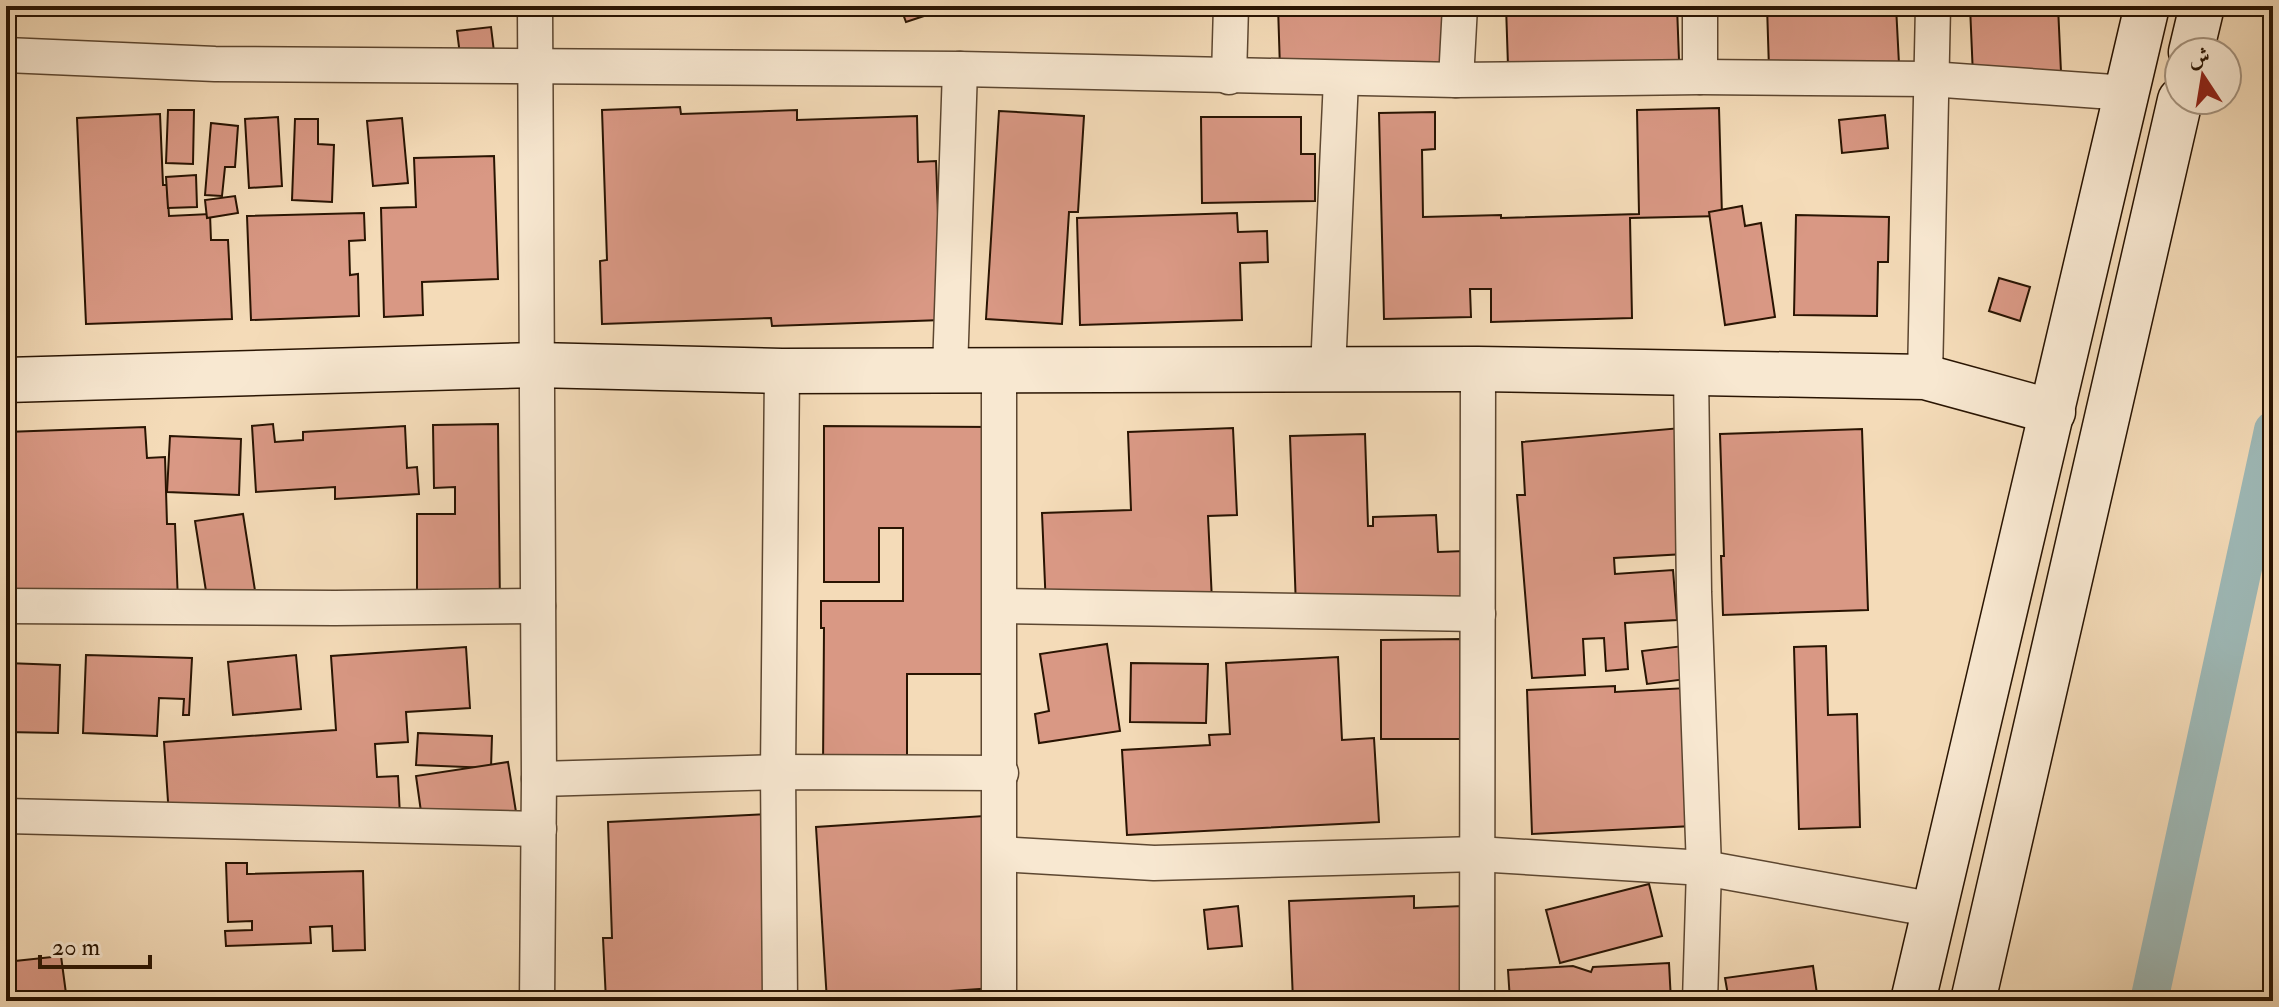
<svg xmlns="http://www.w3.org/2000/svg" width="2279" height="1007" font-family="'IM FELL Double Pica',Amiri,serif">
<rect width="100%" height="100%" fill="#f4dbb8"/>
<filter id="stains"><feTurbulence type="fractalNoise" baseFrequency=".0025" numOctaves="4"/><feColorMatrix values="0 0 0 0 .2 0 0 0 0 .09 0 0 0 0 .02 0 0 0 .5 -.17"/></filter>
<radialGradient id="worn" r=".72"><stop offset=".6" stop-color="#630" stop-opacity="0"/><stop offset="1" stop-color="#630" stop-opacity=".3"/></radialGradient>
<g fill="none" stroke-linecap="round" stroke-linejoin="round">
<path stroke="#9eb9b7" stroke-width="38" d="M2149,1001L2273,430"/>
</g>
<g fill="#d99884" stroke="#291402" stroke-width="2">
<path d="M408,6H464L409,15Z"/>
<path d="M900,6H928L930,14L906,22Z"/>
<path d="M1278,6H1460L1462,64L1280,69Z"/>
<path d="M1506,6H1677L1679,60L1508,66Z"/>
<path d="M1767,6H1896L1899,64L1769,69Z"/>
<path d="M1970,6H2058L2061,72L1973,76Z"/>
<path d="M491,27L495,60L461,63L457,31Z"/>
<path d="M680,107L681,114L797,110V120L917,116L918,162L936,161L942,320L772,326L771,318L602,324L600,261L607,260L602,110Z"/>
<path d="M1719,108L1722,216L1630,218L1632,318L1491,322V289H1470L1471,317L1384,319L1379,113L1435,112V149L1422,150L1423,217L1501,215V218L1639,214L1637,110Z"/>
<path d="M168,110H194L193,164L166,163Z"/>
<path d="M999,111L1084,116L1078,212H1069L1062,324L986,319Z"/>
<path d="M160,114L163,185H167L169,216L210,214L211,240H228L232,319L86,324L77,118Z"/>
<path d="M1885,115L1888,148L1842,153L1839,120Z"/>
<path d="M278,117L282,186L249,188L245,119Z"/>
<path d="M1201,117H1301V154H1315V201L1202,203Z"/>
<path d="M402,118L408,183L373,186L367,121Z"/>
<path d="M295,119H318V144L334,145L332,202L292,200Z"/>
<path d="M211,123L238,126L235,167H225L222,196L205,195Z"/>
<path d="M494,156L498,279L422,282L423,315L384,317L381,208L416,207L414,158Z"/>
<path d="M196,175L197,207L168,208L166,177Z"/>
<path d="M235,196L238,213L207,218L205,200Z"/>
<path d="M1742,206L1745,226L1761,223L1775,317L1725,325L1709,212Z"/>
<path d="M364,213L365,240L349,241L350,275L358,274L359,316L251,320L247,216Z"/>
<path d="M1237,213L1238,232L1267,231L1268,262L1240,263L1242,320L1080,325L1077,218Z"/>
<path d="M1796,215L1889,217L1888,262H1878L1877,316L1794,315Z"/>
<path d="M1999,278L2030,287L2020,321L1989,311Z"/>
<path d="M273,424L275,442L303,440V432L405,426L407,468L417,467L419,494L335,499V487L256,492L252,426Z"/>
<path d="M498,424L500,608L417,609V514H455V487L434,488L433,425Z"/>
<path d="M824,426L993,427L983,674H907V769H823L824,628H821V601H903V528H879V582H824Z"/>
<path d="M145,427L147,458L165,457L167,524H175L178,602L6,607V432Z"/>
<path d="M1233,428L1237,515L1208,516L1212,601L1046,608L1042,513L1131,510L1128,432Z"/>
<path d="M1681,428L1685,554L1614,558L1615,574L1673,570L1677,620L1625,623L1628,669L1606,671L1604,638L1583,639L1585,675L1532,678L1517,495H1525L1522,442Z"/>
<path d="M1862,429L1868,610L1723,615L1721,556H1724L1720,434Z"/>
<path d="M1365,434L1368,526H1373V517L1436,515L1438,552L1465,551L1467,602L1296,608L1290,436Z"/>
<path d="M170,436L241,439L239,495L167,492Z"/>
<path d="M243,514L256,597L208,604L195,521Z"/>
<path d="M1463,639V739H1381V640Z"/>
<path d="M1107,644L1120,731L1039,743L1035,714L1049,711L1040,654Z"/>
<path d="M1683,646L1687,679L1647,684L1642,651Z"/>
<path d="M1826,646L1828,715L1857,714L1860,827L1799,829L1794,647Z"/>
<path d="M466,647L470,708L406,712L408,742L375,744L377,777L398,776L400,816L170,831L164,742L336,730L331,656Z"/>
<path d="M86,655L192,658L189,715H183L184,699L159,698L157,736L83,733Z"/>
<path d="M296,655L301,709L233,715L228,662Z"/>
<path d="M1338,657L1342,740L1374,738L1379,822L1127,835L1122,750L1210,745L1209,735L1230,734L1226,663Z"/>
<path d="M6,663L60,665L58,733L6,732Z"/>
<path d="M1131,663L1208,664L1206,723L1130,722Z"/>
<path d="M1615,686V692L1687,688L1693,826L1532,834L1527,690Z"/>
<path d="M418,733L492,736L491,768L416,765Z"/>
<path d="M508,762L516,812L423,826L416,776Z"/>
<path d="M770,814L774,914L762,915L765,1001H606L603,938H612L608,822Z"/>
<path d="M984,816L994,988L907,994L908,1001H827L816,827Z"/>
<path d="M226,863H247V874L363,871L365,950L333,951L332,926L310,927L311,943L226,946L225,931L252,930V921L228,922Z"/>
<path d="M1649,884L1662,936L1560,963L1546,910Z"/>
<path d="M1414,896V908L1463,906L1466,1001H1293L1289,901Z"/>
<path d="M1238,906L1242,946L1208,949L1204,910Z"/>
<path d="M61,956L67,1001H6V962Z"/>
<path d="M1669,963L1671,1001H1510L1508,970L1573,966L1591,972L1593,967Z"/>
<path d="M1813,966L1818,1001H1729L1725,978Z"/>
</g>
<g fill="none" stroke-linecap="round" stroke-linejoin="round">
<defs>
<g id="street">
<path d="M535,6L539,779L537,1001"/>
<path d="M1700,6V77"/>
<path d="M6,55L215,64L960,69L1456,80L1700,77L1930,79L2127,93"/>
<path d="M1229,77L1231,6"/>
<path d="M1456,80L1460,6"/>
<path d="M1328,370L1341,79"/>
<path d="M950,371L960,69"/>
<path d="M999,371V1001"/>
<path d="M1691,373L1694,592L1704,868L1700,1001"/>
<path d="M1925,377L1933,6"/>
<path d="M6,606L335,608L538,606"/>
<path d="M1000,606L1478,614"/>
<path d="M539,779L778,772L1001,773"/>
<path d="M6,816L539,829"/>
<path d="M1000,854L1154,863L1477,854L1704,868L1935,910"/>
<path d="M780,1001L778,772L782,371"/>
<path d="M1477,1001L1478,369"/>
</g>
<g id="secondary">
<path d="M2191,52L2202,6"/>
<path d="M6,380L536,365L782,371L1478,369L1925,377L2053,412"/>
<path d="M1913,1001L2147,6"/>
<path d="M1973,1001L2180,100"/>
</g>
</defs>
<use href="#street" stroke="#5c4630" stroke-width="37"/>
<use href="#secondary" stroke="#291402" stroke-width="47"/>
<use href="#street" stroke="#f8e8d1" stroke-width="34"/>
<use href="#secondary" stroke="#f8e8d1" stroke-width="44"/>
</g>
<rect width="2279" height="1007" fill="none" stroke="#f4dbb8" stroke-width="32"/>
<rect x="8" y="8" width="2263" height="991" fill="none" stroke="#291402" stroke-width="4"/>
<rect x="16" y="16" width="2247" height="975" fill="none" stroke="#291402" stroke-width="2"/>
<g transform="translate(2203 76) rotate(348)"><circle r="38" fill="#f8e8d1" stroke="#a5937e" stroke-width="2"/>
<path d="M0-6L14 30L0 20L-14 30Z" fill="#8f2418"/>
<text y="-12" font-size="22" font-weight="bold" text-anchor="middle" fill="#291402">ش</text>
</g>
<path d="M40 955v12h110v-12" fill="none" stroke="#291402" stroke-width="4"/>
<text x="52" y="955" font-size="24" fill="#291402" stroke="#f8e8d1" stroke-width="6" paint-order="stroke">20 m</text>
<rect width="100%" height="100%" filter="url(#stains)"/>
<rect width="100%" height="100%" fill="url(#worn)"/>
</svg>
